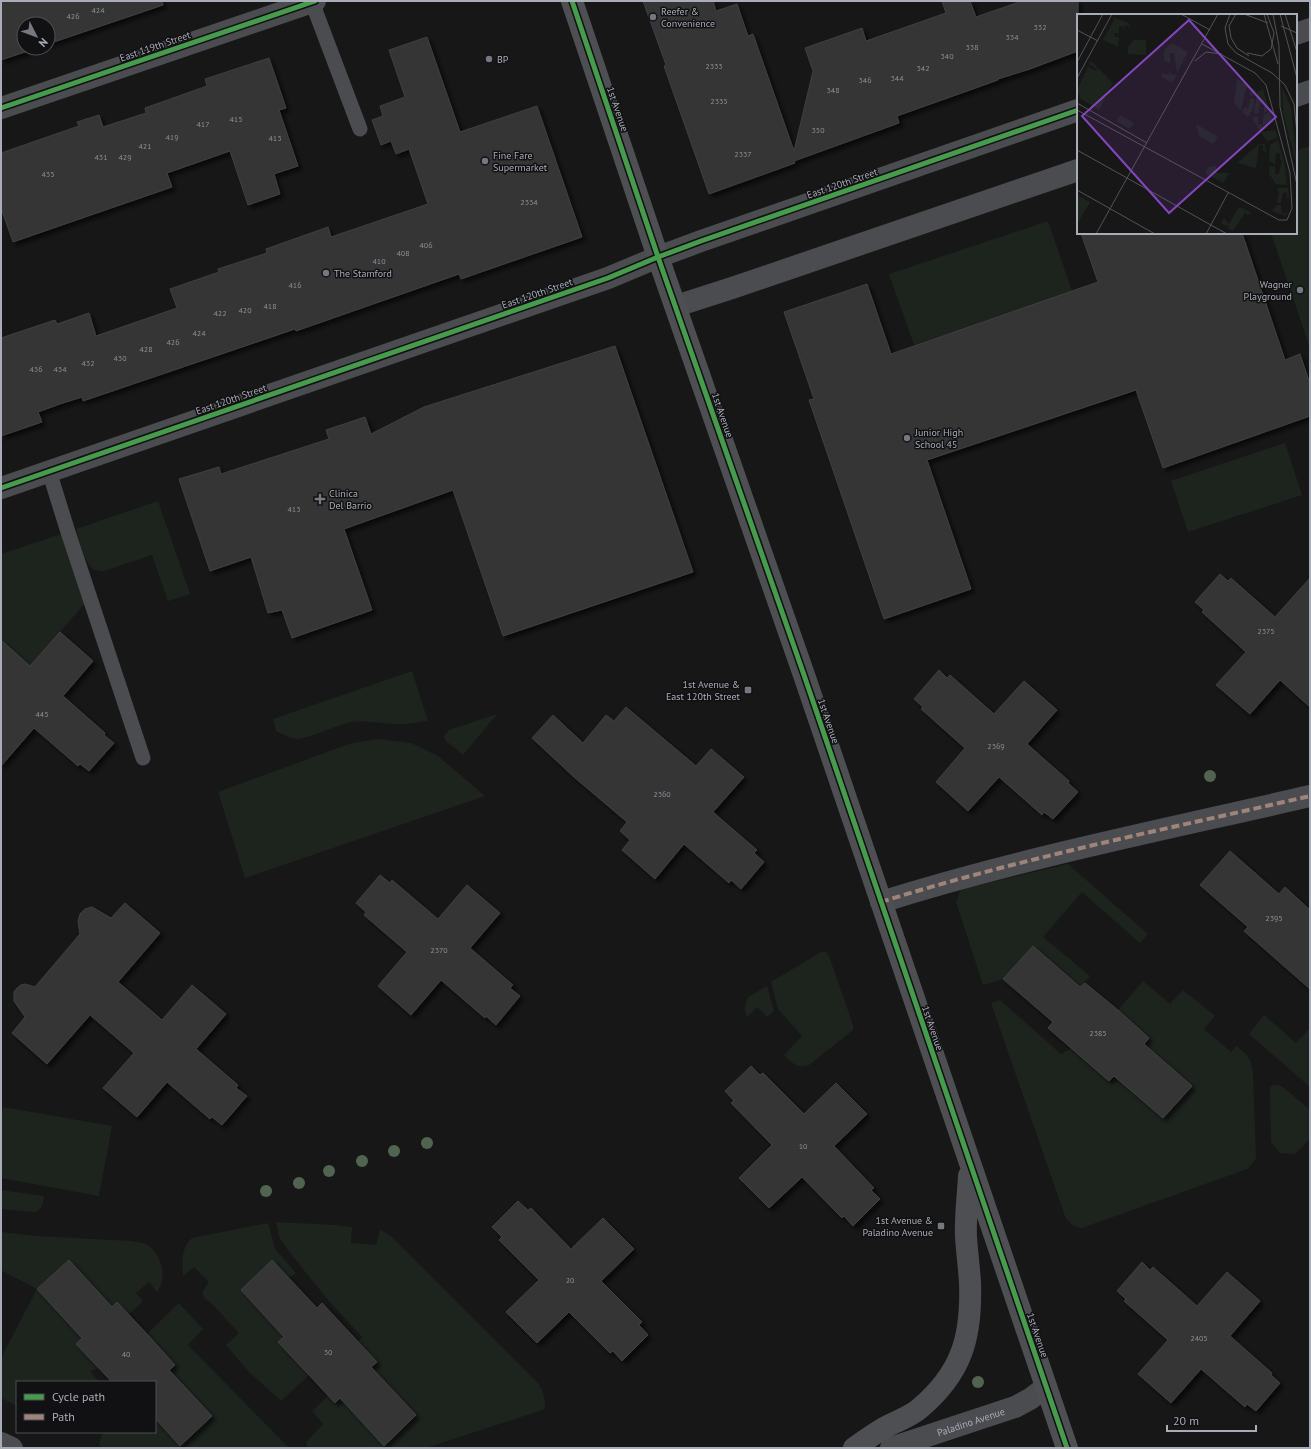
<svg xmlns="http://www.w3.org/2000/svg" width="1311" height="1449" font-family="'PT Sans',sans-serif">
<defs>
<filter id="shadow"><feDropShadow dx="3.5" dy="3.5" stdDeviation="2" flood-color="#0009"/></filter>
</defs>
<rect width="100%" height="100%" fill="#171717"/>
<g fill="#1d241e">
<path d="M1310,146V348L1271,233H1296V151Z"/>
<path d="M1048,221L1072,291L914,345L889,274Z"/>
<path d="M1285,443L1302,495L1188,532L1171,481Z"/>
<path d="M158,501L190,594L168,601L152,555L104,571C99,571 95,571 92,568C83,559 80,541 76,529Z"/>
<path d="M61,534L87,601L30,666L1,640V554Z"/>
<path d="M412,671L428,721C417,722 407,725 397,724C381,724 363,719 347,723C337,726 305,739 297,739C290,738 282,734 276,731L273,719Z"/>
<path d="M497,714L463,755L445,740L444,736L449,730Z"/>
<path d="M378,739L411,743L438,756L485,796L245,878L218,792L338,748L353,743Z"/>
<path d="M1068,864L1148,934L1140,943L1082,892L1043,937L1090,976L1080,987L1033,946L1003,979L983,985L956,902L960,891L966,888Z"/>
<path d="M821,952H826L829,956L853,1025V1030L809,1065C797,1069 792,1063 784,1055L802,1036L778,1009L771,982Z"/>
<path d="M1143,981L1170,1004L1183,990L1215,1016L1204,1029L1231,1052L1237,1046C1249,1057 1251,1057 1253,1073L1256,1158L1252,1164L1247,1169L1082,1228L1074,1226L1066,1219L991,1003L1000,1000L1061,1054L1071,1048L1109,1081L1114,1076L1163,1118L1192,1086L1144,1044L1149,1038L1118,1010Z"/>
<path d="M767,986L774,1011L767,1017L757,1007L747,1017C744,1010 745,1004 748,997Z"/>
<path d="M1264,1015L1296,1043L1310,1028V1087L1249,1034Z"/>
<path d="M1274,1085H1279L1284,1088L1310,1110V1139L1295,1154L1280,1153L1271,1142L1270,1091V1087Z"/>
<path d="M3,1107L112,1126L99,1196L1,1178V1116Z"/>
<path d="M1,1190L44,1196C43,1204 42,1209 35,1212L1,1209Z"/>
<path d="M276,1222L335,1225L352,1227L351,1243L376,1245L380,1230L390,1235L538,1383C544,1392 545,1399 545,1409L426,1448H309L307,1446L306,1442L323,1424L312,1411L328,1396L335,1403L340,1398L384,1445L416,1415L371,1367L377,1362L358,1342L362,1337L328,1300L287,1249L279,1237Z"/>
<path d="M268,1223L275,1249L296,1273L289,1278L272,1260L241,1290L284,1337L279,1342L309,1375L281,1401L249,1372L226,1345L239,1333L210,1302L205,1299L202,1292L209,1282L194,1267L183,1276C182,1262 181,1248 192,1238Z"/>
<path d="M1,1232L37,1236L131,1241C136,1242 143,1242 147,1245C162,1254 168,1278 157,1292L149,1282L136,1293L143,1301L129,1314L117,1302L112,1307L69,1260L37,1289L82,1338L76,1344L99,1368L90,1371L99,1382H17V1406L1,1398V1358L37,1289L1,1270Z"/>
<path d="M179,1303L203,1329L188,1345L289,1448H104L99,1445L102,1432H155V1418L180,1446L212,1416L169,1370L175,1364L147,1334Z"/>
</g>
<g fill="#353536" stroke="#3f4043" filter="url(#shadow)">
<path d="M1,1H162L163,5L48,44V24H24V48H37L1,60Z"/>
<path d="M643,1H713L716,11L737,4L748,36L753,34L794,151L813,71L805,48L862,28L866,41L946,13L942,1H970L976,17L1022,1H1078V51L1030,69L998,79V80L897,116L899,123L794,161L795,163L709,194L664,66L666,65Z"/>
<path d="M427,37L460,132L537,106L582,237L461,279L459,274L296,331L295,329L83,401L82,397L60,404L38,412L42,422L1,436V338L55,320L57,324L89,313L96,336L177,308L170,289L219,272L218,269L267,253L266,249L328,227L331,237L428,204L409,149L396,154L391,141L381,145L372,120L383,116L380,106L405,97L389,50Z"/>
<path d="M269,58L286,108L279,110L298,166L274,174L280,194L248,205L230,151L167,173L172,187L13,242L1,208V153L79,126L77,122L99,115L103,127L146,113L145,108L207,86L205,79Z"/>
<path d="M1081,233H1242L1285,360L1300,354L1310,384V416L1163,468L1136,390L927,460L971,589L884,619L809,400L814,399L784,312L867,284L891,354L1098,282Z"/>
<path d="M615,346L693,572L503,636L453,490L344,529L372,610L292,638L282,610L268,613L251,557L210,571L179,479L219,467L221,474L329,439L326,430L365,417L371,434L424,407Z"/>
<path d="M1220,574L1228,581L1231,578L1275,617L1310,578V707L1280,680L1250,714L1216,685L1246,652L1202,612L1204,610L1195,602Z"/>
<path d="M60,632L93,661L63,696L105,733L104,735L114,743L89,771L80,764L78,766L34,728L1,766V640L30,666Z"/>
<path d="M939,670L947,678L950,675L994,714L1024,681L1057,710L1027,744L1069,781L1068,783L1078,792L1053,819L1044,812L1042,815L999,777L968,811L936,782L965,748L921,709L923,707L914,699Z"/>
<path d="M626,707L696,766L711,749L744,777L713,812L757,850L754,853L764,862L741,889L731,880L729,883L684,844L655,879L622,850L630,840L620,831L627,822L575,778L532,738L553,715L583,743L606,715L614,721Z"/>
<path d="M1230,851L1279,894L1285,887L1310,910V989L1244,931L1248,927L1200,885Z"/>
<path d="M380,875L390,883L392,880L438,919L467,885L500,913L470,948L513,985L510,988L520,996L496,1025L486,1016L485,1018L441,980L411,1015L378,986L407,952L364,915L366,912L356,903Z"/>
<path d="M125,903L160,933L118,982L162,1020L192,985L226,1014L196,1049L238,1085L236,1088L247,1096L222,1125L212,1117L210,1119L167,1082L137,1117L103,1088L134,1053L90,1015L47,1064L12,1033L25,1017L14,1001V992L17,988L21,985L25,984L35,987L80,934L78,921L80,914L85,909L92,907L111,918Z"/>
<path d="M1033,946L1080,987L1085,983L1118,1010L1149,1038L1144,1044L1192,1086L1163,1118L1114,1076L1109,1081L1048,1028L1053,1022L1003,979Z"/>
<path d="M751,1066L760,1075L763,1073L804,1114L836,1083L867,1114L834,1146L874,1188L871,1190L880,1199L853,1226L844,1216L842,1218L802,1177L769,1208L739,1178L772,1145L731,1103L734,1101L725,1091Z"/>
<path d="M518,1201L528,1210L531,1208L571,1249L603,1218L634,1249L601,1281L642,1322L639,1325L648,1335L622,1361L613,1351L610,1353L569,1312L537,1343L506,1312L539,1280L499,1240L502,1237L492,1227Z"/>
<path d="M69,1260L112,1307L117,1302L147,1334L175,1365L169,1370L212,1416L180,1446L155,1418V1382H112L76,1344L82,1338L37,1289Z"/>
<path d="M272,1260L317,1308L322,1303L377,1362L371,1367L416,1415L384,1446L340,1398L335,1403L309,1375L278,1342L284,1337L241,1290Z"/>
<path d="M1142,1262L1150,1270L1153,1267L1197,1306L1227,1272L1260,1301L1230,1336L1272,1373L1271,1375L1280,1383L1256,1411L1247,1404L1245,1407L1201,1369L1171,1403L1138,1374L1168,1340L1124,1301L1126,1299L1117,1291Z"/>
</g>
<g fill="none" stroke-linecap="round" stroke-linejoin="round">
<g stroke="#4b4c50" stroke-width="15">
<path d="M312,2L360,129"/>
<path d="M49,471L68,532L143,758"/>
</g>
<path stroke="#4b4c50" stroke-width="22" d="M881,902C1021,858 1167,829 1310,796"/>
<g stroke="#4b4c50" stroke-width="22">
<path d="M1296,34L1310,29"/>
<path d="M1296,96L1310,91"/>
<path d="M1,108L315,1"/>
<path d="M676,306L732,288L1078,170"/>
<path d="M1,488L608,278L658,257L701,241L1078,110"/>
<path d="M1,1443L12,1448"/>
<path id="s1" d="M891,1448L1015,1407L1030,1399L1046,1387"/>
</g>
<g stroke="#4d4f52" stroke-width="22">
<path d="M572,1L658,257L804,675L1067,1448"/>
<path d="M854,1448C864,1441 874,1434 884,1428C896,1421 908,1418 919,1409C962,1373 972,1337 970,1282C969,1267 967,1252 966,1237C965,1217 968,1196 969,1176"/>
</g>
<path stroke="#a18479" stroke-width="4" stroke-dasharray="8 4" stroke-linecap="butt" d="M881,902C1021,858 1167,829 1310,796"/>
<defs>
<g id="cycleway">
<path d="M572,1L658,257L804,675L1067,1448"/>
<path d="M1,108L315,1"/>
<path d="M1,488L608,278L658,257L701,241L1078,110"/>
</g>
</defs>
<use href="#cycleway" stroke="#111113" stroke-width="8"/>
<use href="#cycleway" stroke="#469c4c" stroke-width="5"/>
</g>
<g fill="#506451">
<circle cx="1210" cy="776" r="6"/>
<circle cx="427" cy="1143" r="6"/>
<circle cx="394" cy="1151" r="6"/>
<circle cx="362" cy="1161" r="6"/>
<circle cx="329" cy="1171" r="6"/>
<circle cx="299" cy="1183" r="6"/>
<circle cx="266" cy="1191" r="6"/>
<circle cx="978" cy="1382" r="6"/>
</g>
<g fill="#757880" stroke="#111113" stroke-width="1.5">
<circle cx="653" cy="17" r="4"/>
<circle cx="489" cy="59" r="4"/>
<circle cx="485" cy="161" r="4"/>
<circle cx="326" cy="273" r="4"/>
<circle cx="1300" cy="290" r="4"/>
<circle cx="907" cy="438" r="4"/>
<path d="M318 493h4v4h4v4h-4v4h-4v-4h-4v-4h4z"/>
<rect x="744" y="686" width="8" height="8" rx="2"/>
<rect x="937" y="1222" width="8" height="8" rx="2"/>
</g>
<g text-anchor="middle" stroke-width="3" stroke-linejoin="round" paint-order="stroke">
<g font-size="8" fill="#8b8f98">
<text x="98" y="13">424</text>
<text x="73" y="19">426</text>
<text x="1040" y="30">332</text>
<text x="1012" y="40">334</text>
<text x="972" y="50">338</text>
<text x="947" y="59">340</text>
<text x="714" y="69">2333</text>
<text x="923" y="71">342</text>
<text x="897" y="81">344</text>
<text x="865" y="83">346</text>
<text x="833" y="93">348</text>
<text x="719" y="104">2335</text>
<text x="236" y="122">415</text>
<text x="203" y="127">417</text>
<text x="818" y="133">350</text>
<text x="172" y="140">419</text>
<text x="275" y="141">413</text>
<text x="145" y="149">421</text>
<text x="743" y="157">2337</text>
<text x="101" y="160">431</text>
<text x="125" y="160">429</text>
<text x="48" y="177">435</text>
<text x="529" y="205">2334</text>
<text x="426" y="248">406</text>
<text x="403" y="256">408</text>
<text x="379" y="264">410</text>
<text x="295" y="288">416</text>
<text x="270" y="309">418</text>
<text x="245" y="313">420</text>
<text x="220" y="316">422</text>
<text x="199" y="336">424</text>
<text x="173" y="345">426</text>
<text x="146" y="352">428</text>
<text x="120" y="361">430</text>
<text x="88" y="366">432</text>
<text x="36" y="372">436</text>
<text x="60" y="372">434</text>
<text x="294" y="512">413</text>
<text x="1266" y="634">2375</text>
<text x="42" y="717">445</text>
<text x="996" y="749">2369</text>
<text x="662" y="797">2360</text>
<text x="1274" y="921">2395</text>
<text x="439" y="953">2370</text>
<text x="1098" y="1036">2385</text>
<text x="803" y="1149">10</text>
<text x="570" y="1283">20</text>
<text x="1199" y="1341">2405</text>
<text x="328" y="1355">30</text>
<text x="126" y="1357">40</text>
</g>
<g font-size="10" fill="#a8adb8" stroke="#111113" text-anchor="start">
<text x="661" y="15">Reefer &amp;<tspan x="661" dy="12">Convenience</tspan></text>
<text x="497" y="63">BP</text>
<text x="493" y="159">Fine Fare<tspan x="493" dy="12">Supermarket</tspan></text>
<text x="334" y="277">The Stamford</text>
<text x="1292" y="288" text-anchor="end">Wagner<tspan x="1292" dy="12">Playground</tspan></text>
<text x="915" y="436">Junior High<tspan x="915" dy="12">School 45</tspan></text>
<text x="329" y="497">Clinica<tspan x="329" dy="12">Del Barrio</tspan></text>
<text x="740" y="688" text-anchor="end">1st Avenue &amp;<tspan x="740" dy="12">East 120th Street</tspan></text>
<text x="933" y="1224" text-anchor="end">1st Avenue &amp;<tspan x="933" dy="12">Paladino Avenue</tspan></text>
</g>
<g font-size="10" fill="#a8adb8" stroke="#111113">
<text transform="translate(155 46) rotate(-19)" y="4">East 119th Street</text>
<text transform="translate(618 109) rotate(71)" y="4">1st Avenue</text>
<text transform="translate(842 183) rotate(-19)" y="4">East 120th Street</text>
<text transform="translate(537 293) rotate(-19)" y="4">East 120th Street</text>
<text transform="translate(231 399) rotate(-19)" y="4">East 120th Street</text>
<text transform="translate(723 415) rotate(71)" y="4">1st Avenue</text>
<text transform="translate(829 721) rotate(71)" y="4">1st Avenue</text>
<text transform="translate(933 1028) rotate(71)" y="4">1st Avenue</text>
<text transform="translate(1038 1335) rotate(71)" y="4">1st Avenue</text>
<text dy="4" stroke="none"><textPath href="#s1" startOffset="84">Paladino Avenue</textPath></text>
</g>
</g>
<g transform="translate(1077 14)">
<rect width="220" height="220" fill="#171717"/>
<path d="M38,4L51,9L53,13L51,15L52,12L48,11L47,16L46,12H42V19H37L38,23H42L41,33L26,26ZM57,26H69V41L51,40V33ZM95,29L111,38L100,59L97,39H93V49L87,46V36ZM14,47L36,69L22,96L4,85L0,76L11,53L19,57L20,55L12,50ZM85,52L86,60H92L93,54L94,60L100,61L95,69L85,63ZM160,65L179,77L178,81L173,82V75L169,74L164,97L157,88ZM205,73L214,93L220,153L206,98ZM186,75L192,96L187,99V90L183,89L181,100L177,99L180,78ZM173,85H177V93L171,103L165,98L167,93L171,95ZM193,97L196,108L185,111L186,116L183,117L175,104L181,102V110L185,111L187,101ZM43,101L57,109L53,115L39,107ZM119,110L141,123L136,130L122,122ZM198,116L201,124L190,127L184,118ZM201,126L208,151L210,171L199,170L192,160V153L198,152V160H202L205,145L203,146V140L199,139L198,150L192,147L193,131ZM182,130H188L189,138L186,137V131H182L179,154L160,149ZM139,152L140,159H152L146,169L128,159L131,153ZM200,174H211L212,183L210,185V179L206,178L204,189H200L202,179ZM0,181L13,188L0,211ZM212,184L209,202L195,197L200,191H204L205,199H209ZM162,193L174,198L171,201L168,199L156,217L151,214L152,210L150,212L144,209L147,204L152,210Z" fill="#1d241e"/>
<path fill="none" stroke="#515357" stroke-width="1" d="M104,0L133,16M153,0L148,14L151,30L159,39L195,59L208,71L217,90L220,119M159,0L152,12L154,24L160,34L172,42M167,0L191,9M187,0L201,50M196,0L202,32L203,93L220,171M203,0L220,64M208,0L220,38M204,12L220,19M0,16L21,27M170,39L185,42L194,35L197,19L190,0M118,47L129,38L145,40M0,48L26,0M0,64L35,0M0,89L70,129M0,96L202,206H210L215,194L213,159L189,71L178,59L125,30M0,136L150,220M0,176L78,220M19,220L141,0M129,220L151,179"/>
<path fill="#8446be" fill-opacity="0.15" stroke="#8446be" stroke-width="2" d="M112,6L199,103L92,199L5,102Z"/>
<rect width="220" height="220" fill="none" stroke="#a8adb8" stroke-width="2"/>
</g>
<rect width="1311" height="1449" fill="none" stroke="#a8adb8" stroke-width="4"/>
<rect x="16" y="1381" width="140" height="52" fill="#111113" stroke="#4d4f55"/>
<rect x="24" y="1394" width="20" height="6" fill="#469c4c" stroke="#4d4f55"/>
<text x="52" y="1401" font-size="12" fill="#a8adb8">Cycle path</text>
<rect x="24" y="1414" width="20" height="6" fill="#a18479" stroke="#4d4f55"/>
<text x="52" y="1421" font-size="12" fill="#a8adb8">Path</text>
<g transform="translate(36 36) rotate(132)"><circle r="19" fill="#111113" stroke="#4d4f55"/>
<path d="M0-3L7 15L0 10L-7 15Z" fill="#757880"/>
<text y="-6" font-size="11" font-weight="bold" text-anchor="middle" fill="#a8adb8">N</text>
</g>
<path d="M1167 1425v6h89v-6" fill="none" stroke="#a8adb8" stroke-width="2"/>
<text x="1173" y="1425" font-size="12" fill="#a8adb8" stroke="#111113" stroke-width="3" paint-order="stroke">20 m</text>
</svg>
